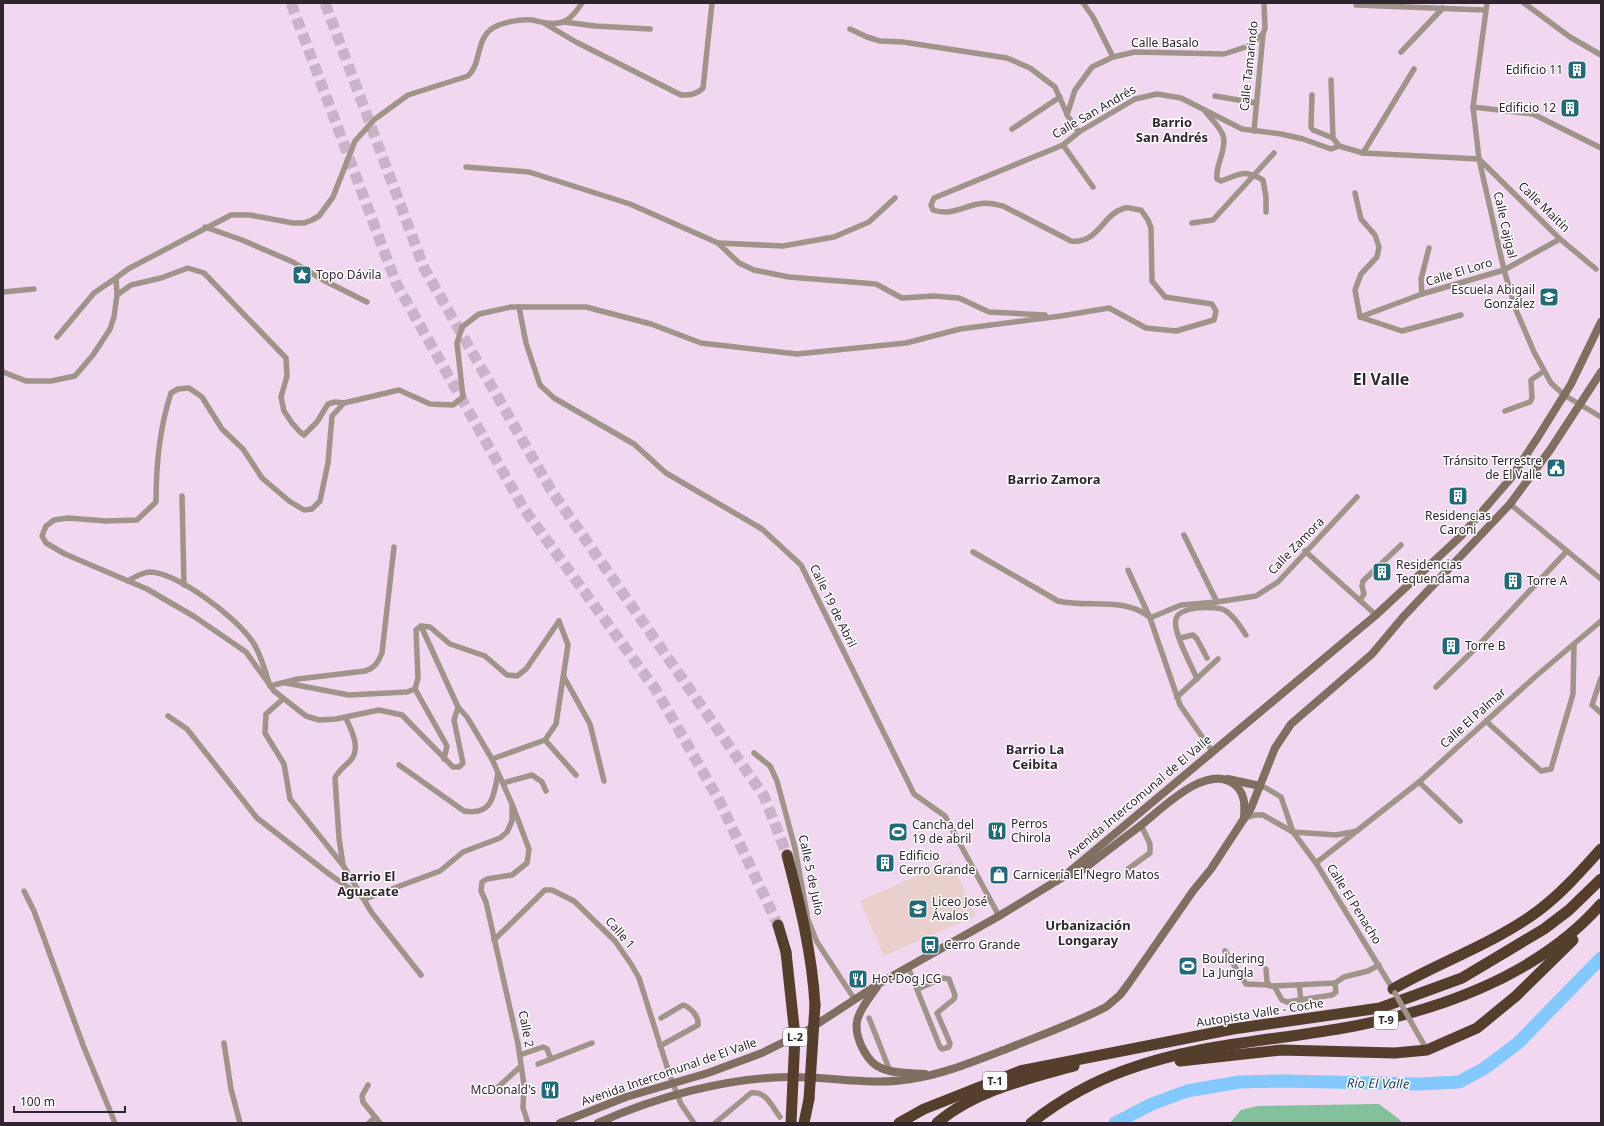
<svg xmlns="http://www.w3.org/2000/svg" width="1604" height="1126" font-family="'Noto Sans',sans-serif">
<rect width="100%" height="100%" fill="#f1d7f0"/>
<path fill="#ead0cc" d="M951,861L976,916L884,956L860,901Z"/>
<path fill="#83c19c" d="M1379,1104L1399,1119L1402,1123H1230L1241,1110L1257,1106Z"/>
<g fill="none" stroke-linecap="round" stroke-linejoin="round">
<path stroke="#83c9fd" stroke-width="13" d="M1115,1123L1152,1104L1187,1091L1239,1082L1285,1081L1420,1084L1459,1082L1485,1068L1518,1043L1601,958"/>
<g stroke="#cab3c9" stroke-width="11" stroke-dasharray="11 5.5" stroke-linecap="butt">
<path d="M291,3L396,283L524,509L656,690L719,800L778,925"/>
<path d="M325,3L424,268L551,490L764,796L787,855"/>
</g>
<g stroke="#a0948a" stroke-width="5.5">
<path d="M1083,3L1093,17L1113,57"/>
<path d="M1487,3L1473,107L1479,159L1504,270L1516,310L1534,352L1551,383L1564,395L1601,417"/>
<path d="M1524,3L1570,37L1601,55"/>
<path d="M1356,5L1484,10"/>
<path d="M564,22L595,26L650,29"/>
<path d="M544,23L576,42L681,95C690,95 696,95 703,88L712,3"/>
<path d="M850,29L867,37L880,41L903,42L1007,58L1030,68L1055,87L1067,114"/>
<path d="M1401,52L1443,8"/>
<path d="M1331,80L1333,138"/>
<path d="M1312,95L1311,127L1313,130L1333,138L1339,146"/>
<path d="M1215,96L1256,103"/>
<path d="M1473,107L1533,114L1601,148"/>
<path d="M1205,111C1222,132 1229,133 1220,160C1218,167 1216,172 1217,179L1221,181C1241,174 1243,169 1263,180L1266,197V212"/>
<path d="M1012,129L1060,97"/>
<path d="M1254,131L1263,34L1265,28L1264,3"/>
<path d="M1079,132L1067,115L1075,90L1092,67L1113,57L1135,52L1224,54L1249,46L1263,34"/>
<path d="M1063,145L1093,187"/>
<path d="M1363,153L1414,69"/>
<path d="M1479,159L1560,239L1596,269"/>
<path d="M466,167L529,172L630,204L718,243L739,263L754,270L789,277L876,284L902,298L934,296L959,298L989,312L1045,315"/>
<path d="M1355,193L1361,219L1375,235L1379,247L1377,257L1361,274L1355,290L1360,317L1402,331L1461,315"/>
<path d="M1192,223L1213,220L1274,153"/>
<path d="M205,227L242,240L293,262L323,280L367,302"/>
<path d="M718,243L783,246L834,237L869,222L895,198"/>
<path d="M3,292L34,289"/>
<path d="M1422,294L1421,279L1429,248"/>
<path d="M117,295L131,285L161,278L188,268L204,273L286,358L287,376L281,397L284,411L292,423L300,432L304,435L317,422L328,404L335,402L344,403"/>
<path d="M519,307L526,343L540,385L554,398L634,444L666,473L762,529L801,565L914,794L945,816L999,916"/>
<path d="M1360,317L1422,294L1504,270L1560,239"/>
<path d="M57,337L94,293L116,278"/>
<path d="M3,372L26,381H51L75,376L93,355L110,329L114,317L117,295L116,278L128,269L231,215H250L293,223H304L312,220L319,216L333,197L355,141L375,119L408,95L468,76C481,64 476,42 490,30C500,22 520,19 532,20C542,22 556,26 565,21C573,17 577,10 582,3"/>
<path d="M1505,411L1530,402L1532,398L1531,380L1544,371"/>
<path d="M182,496L184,585"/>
<path d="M1510,504L1601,579"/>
<path d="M1184,535L1217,602"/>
<path d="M1305,551L1376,615"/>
<path d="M973,552L1058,601C1088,608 1123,597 1148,616"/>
<path d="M1128,570L1150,618L1180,705L1212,751"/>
<path d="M128,581C135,577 142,572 150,572C178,573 237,618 252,641C261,653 265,672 270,686L298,679L365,671C375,668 378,662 382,653L394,547"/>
<path d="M1360,600L1364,594L1362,586L1363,581L1401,545"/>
<path d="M1150,618L1181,605L1217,602L1256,596L1278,582L1357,497"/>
<path d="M421,626L458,707"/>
<path d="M1180,638L1193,635L1197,639L1207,658"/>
<path d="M564,677L590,724L604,781"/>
<path d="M1601,678L1592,705L1601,713"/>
<path d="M1197,679C1192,666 1172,631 1176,619C1179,606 1217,605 1226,611C1235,617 1240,626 1246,635"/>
<path d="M286,683L349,695L407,692L415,689L418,678L416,630L421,626L430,627L450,644L485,656L507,675L517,676L526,669L559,621"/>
<path d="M1436,687L1477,647L1567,551"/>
<path d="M415,689L447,746L444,759"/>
<path d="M1177,697L1218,659"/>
<path d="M283,699L266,714L265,733L284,764L290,799L342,864"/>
<path d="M168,716L187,729L257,818L329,874L365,899L440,871L463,852L500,838L507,832L512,821V806"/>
<path d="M346,718C350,728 360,745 353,757C348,765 339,769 335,778L339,838L343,865L372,913L421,975"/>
<path d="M1486,721L1541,771L1551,769L1573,694L1574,644"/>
<path d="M545,740L576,775"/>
<path d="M754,753L770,766L777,781L795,848L808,920L817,942L855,1000"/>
<path d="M492,759L545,740L556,724L568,645L559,621"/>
<path d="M399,765L464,811C493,816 494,795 498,773"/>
<path d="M1419,782L1460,821"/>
<path d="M503,783L532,775L542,782L546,791"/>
<path d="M1260,786L1266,788L1281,797L1293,832L1316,863L1394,991"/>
<path d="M1244,818L1255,815H1263L1293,832L1336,835L1357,831"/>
<path d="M1316,863L1419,782L1536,676L1601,621"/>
<path d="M1128,869L1150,853V844L1141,825"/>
<path d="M24,891L34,911L83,1045L115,1123"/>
<path d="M494,940L545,890H552L574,901L615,941L631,964L639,978L669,1073L681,1104L694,1123"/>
<path d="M1225,951L1246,984L1268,985"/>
<path d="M908,967L940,1047L942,1049L949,1047L950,1043L937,1013L954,999L955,995L949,979L942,978L918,989"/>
<path d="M1266,969L1267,982L1270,986H1274L1335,983L1344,977L1368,971L1379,965"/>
<path d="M1299,985L1301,1000"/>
<path d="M1274,986L1282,1000L1287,1002L1332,995L1336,992L1335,983"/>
<path d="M869,1018L890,1071"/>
<path d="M1415,1029L1427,1050"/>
<path d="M224,1043L231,1089L240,1123"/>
<path d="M660,1046L698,1025C699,1017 692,1010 686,1006L683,1005L661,1018"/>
<path d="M520,1055L543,1047L547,1049L551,1059L592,1043"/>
<path d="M538,1064L551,1059"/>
<path d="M368,1085L362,1096L363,1102L380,1123"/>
<path d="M496,1089L521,1066"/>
<path d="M369,1123L375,1117"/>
<path d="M528,1123L523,1108L524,1085L518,1044L486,902L481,891L482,882L487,879L512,875L527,863L529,849L512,804L492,759L467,717L458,707L454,720L463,763L459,767H453L402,715L379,710L336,719L319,720L306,716L274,691L246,652L195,617L147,589L65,554L46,543L42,536L46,526L54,520L68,518L106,521L137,520L156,502C156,468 160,426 171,393L178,389L189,388L202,397L222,429L243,449L262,478L289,501L304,510L312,509L320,501L328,463L332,416L344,403L399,390L430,404L453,405L463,397L457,343L462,327L479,314L511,307H586L651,324L701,343L797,354L906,343L960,329L1061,316L1109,308L1146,328L1176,331L1214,320L1216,311L1212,304L1165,297L1152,281L1151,228L1148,220L1141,210C1136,210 1129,207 1125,208C1102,214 1099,244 1071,241L1003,206C995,204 987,202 978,204C962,207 950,216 933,210L931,205L934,198L1063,145L1079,132L1135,99L1157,94L1181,98L1242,129L1281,134L1303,139L1331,149L1339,146L1363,153L1479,159"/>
<path d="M715,1123L751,1093C766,1090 772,1107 780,1117"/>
</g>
<g stroke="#806f61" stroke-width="8">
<path d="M1228,779L1260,786"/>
<path d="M1068,875L1080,872C1100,856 1120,841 1140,826C1162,809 1206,763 1234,784C1245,793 1245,804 1244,817"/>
<path d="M877,987C860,1011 848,1022 864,1051C868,1058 873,1065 881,1068C894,1074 911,1073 925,1074"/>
<path d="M560,1123L626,1097L708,1073L762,1053L808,1030L880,983L999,916L1063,877L1376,615L1461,536L1511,478L1538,437L1571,384L1601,322"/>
<path d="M598,1123C655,1097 726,1078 788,1077C829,1076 870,1086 911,1079C945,1074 977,1060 1009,1048C1041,1035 1075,1023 1106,1007L1120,995L1129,983L1193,891L1211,869L1251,808L1275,748L1291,724L1372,654L1403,617L1510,504L1550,450L1601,372"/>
</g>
<g stroke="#553f2c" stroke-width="11">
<path d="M787,855C800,905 812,953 815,1005"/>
<path d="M778,925L786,952"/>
<path d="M1393,989C1440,962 1495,943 1538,911C1562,893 1581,871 1601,849"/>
<path d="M1180,1061L1281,1050L1395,1053L1427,1050L1477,1028L1516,996L1573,940"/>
<path d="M804,1123L809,1099"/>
<path d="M899,1123L924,1109L1020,1071L1233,1029L1380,1008L1462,978L1544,929L1569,910L1601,879"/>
<path d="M937,1123C974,1091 1027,1079 1074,1066"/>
<path d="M1031,1123C1059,1101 1092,1082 1126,1070C1194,1045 1267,1041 1338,1029C1432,1013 1536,978 1601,904"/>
</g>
<path stroke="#a0948a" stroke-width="5.5" d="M1395,993L1415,1029"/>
<g stroke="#553f2c" stroke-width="11">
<path d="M786,952L795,1036L791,1123"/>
<path d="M809,1099L815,1005"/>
</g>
</g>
<defs>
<symbol id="building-square" viewBox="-11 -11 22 22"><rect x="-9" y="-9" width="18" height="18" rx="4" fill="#226a77" stroke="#fff"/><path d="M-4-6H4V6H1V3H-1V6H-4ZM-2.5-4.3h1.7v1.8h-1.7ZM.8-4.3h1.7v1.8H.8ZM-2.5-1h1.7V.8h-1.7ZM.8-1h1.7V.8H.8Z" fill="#fff"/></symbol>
<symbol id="sight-square" viewBox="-11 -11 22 22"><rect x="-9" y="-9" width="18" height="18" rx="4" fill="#226a77" stroke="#fff"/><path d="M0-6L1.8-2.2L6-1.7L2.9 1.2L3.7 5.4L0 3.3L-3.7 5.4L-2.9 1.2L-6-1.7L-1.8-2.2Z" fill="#fff"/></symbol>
<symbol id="school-square" viewBox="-11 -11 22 22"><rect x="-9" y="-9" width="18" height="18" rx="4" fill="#226a77" stroke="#fff"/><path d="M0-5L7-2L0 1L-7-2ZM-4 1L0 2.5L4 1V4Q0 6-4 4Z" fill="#fff"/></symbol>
<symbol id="civic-square" viewBox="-11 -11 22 22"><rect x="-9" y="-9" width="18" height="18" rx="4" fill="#226a77" stroke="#fff"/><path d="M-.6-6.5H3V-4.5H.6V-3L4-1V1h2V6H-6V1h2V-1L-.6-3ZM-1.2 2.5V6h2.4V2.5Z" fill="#fff"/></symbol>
<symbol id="restaurant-square" viewBox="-11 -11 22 22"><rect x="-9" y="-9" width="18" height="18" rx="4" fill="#226a77" stroke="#fff"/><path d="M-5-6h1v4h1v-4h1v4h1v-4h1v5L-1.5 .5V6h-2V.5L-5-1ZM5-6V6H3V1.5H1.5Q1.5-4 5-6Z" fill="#fff"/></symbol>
<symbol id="stadium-square" viewBox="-11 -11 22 22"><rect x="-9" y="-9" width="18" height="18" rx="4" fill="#226a77" stroke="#fff"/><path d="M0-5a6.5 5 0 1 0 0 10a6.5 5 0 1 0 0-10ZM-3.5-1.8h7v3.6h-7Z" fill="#fff"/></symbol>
<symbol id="shop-square" viewBox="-11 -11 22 22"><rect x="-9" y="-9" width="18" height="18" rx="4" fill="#226a77" stroke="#fff"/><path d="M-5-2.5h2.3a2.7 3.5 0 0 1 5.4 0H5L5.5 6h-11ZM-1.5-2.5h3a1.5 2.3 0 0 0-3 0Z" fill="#fff"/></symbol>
<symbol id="bus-square" viewBox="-11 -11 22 22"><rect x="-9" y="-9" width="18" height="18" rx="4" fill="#226a77" stroke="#fff"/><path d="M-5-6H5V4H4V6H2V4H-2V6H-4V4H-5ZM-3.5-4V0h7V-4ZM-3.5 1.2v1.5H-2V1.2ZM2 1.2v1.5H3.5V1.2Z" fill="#fff"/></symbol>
</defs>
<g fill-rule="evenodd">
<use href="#building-square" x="1566" y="59" width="22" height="22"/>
<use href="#building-square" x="1559" y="97" width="22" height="22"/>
<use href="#sight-square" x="291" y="264" width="22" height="22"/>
<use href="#school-square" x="1538" y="286" width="22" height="22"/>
<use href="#civic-square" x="1545" y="457" width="22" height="22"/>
<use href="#building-square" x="1447" y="485" width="22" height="22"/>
<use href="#building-square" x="1371" y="561" width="22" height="22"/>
<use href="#building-square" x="1502" y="570" width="22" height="22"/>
<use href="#building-square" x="1440" y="635" width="22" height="22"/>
<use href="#restaurant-square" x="986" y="820" width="22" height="22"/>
<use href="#stadium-square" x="887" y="821" width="22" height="22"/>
<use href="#building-square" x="874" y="852" width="22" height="22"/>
<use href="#shop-square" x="988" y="864" width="22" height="22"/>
<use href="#school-square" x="907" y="898" width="22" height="22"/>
<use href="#bus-square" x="919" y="934" width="22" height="22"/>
<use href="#stadium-square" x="1177" y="955" width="22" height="22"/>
<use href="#restaurant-square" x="847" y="968" width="22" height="22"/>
<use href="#restaurant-square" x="539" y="1079" width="22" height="22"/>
</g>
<g text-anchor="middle" stroke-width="3" stroke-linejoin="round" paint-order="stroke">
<g fill="#fff" stroke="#6d666d" stroke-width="1">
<rect x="1374" y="1011" width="24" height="18" rx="3"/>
<rect x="783" y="1028" width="24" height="18" rx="3"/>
<rect x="983" y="1072" width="24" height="18" rx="3"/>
</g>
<g font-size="11" font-weight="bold" fill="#2f252f">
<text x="1386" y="1024">T-9</text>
<text x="795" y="1041">L-2</text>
<text x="995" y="1085">T-1</text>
</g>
<g font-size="12" fill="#2f252f" stroke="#fff">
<text x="1165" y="47">Calle Basalo</text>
<text transform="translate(1249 66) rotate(-84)" y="4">Calle Tamarindo</text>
<text transform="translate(1094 112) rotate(-30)" y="4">Calle San Andrés</text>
<text transform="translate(1544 207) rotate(44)" y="4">Calle Maitín</text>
<text transform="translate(1505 225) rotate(77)" y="4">Calle Cajigal</text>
<text transform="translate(1459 272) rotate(-17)" y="4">Calle El Loro</text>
<text transform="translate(1296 546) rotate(-46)" y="4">Calle Zamora</text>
<text transform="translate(833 606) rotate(64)" y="4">Calle 19 de Abril</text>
<text transform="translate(1473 718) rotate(-42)" y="4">Calle El Palmar</text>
<text transform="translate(1139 797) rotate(-40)" y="4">Avenida Intercomunal de El Valle</text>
<text transform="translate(811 875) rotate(78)" y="4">Calle 5 de Julio</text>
<text transform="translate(1354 904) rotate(58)" y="4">Calle El Penacho</text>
<text transform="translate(620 933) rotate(49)" y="4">Calle 1</text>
<text transform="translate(1260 1013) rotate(-9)" y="4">Autopista Valle - Coche</text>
<text transform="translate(526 1029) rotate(79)" y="4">Calle 2</text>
<text transform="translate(669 1072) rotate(-19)" y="4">Avenida Intercomunal de El Valle</text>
</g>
<g font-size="12" fill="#2f252f" stroke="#fff" text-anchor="start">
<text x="1563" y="74" text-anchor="end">Edificio 11</text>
<text x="1556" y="112" text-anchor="end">Edificio 12</text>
<text x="316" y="279">Topo Dávila</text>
<text x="1535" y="294" text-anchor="end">Escuela Abigail<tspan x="1535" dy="14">González</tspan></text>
<text x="1542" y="465" text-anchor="end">Tránsito Terrestre<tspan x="1542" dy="14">de El Valle</tspan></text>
<text x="1458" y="520" text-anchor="middle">Residencias<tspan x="1458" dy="14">Caroni</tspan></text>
<text x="1396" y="569">Residencias<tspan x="1396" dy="14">Tequendama</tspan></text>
<text x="1527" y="585">Torre A</text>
<text x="1465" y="650">Torre B</text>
<text x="1011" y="828">Perros<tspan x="1011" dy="14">Chirola</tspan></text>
<text x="912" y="829">Cancha del<tspan x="912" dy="14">19 de abril</tspan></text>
<text x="899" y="860">Edificio<tspan x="899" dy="14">Cerro Grande</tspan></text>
<text x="1013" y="879">Carnicería El Negro Matos</text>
<text x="932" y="906">Liceo José<tspan x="932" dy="14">Ávalos</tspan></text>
<text x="944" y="949">Cerro Grande</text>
<text x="1202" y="963">Bouldering<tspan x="1202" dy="14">La Jungla</tspan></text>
<text x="872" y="983">Hot Dog JCG</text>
<text x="536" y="1094" text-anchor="end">McDonald's</text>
</g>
<g font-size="13" font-weight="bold" fill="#2f252f" stroke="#fff">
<text x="1172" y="127">Barrio<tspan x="1172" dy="15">San Andrés</tspan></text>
<text x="1054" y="484">Barrio Zamora</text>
<text x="1035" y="754">Barrio La<tspan x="1035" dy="15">Ceibita</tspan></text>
<text x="368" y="881">Barrio El<tspan x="368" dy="15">Aguacate</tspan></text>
<text x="1088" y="930">Urbanización<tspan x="1088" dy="15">Longaray</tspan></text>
</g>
<g font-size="13" font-style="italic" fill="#1c425d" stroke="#fff">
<text transform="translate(1378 1083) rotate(1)" y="5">Río El Valle</text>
</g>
<g font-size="16" font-weight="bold" fill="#2f252f" stroke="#fff">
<text x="1381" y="385">El Valle</text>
</g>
</g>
<rect width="1604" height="1126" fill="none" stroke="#2f252f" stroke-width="8"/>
<path d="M14 1106v6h111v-6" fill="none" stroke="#2f252f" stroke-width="2"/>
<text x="20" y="1106" font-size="12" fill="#2f252f" stroke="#ffffff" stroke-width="3" paint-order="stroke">100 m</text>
</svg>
